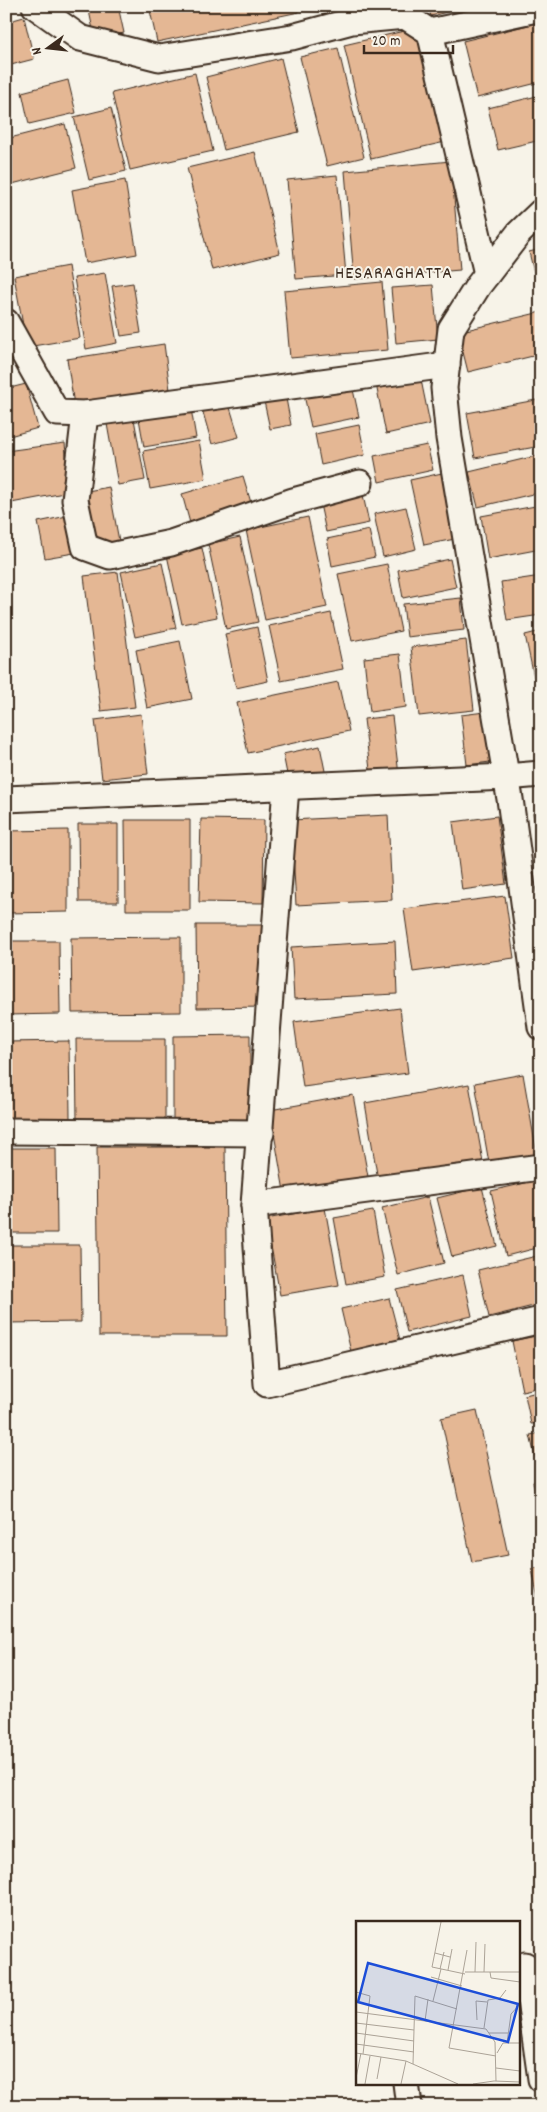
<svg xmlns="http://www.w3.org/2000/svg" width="547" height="2112" font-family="Dekko,sans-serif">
<rect width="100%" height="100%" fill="#f7f3e8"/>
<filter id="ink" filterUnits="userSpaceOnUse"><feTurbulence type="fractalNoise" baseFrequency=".02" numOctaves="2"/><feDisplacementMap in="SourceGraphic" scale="10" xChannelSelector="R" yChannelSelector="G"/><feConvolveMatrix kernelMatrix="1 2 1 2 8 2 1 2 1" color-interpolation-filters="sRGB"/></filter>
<g filter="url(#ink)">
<g fill="#e4b794" stroke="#3b2a1e">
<path d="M88,6H118L124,33L95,39Z"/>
<path d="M149,6H298L299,12L157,42Z"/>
<path d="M428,6H470L431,16Z"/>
<path d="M24,17L34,59L7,66L6,22Z"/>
<path d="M541,22V82L477,98L463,41Z"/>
<path d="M417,28L445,142L371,159L344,45Z"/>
<path d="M338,48L364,157L327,166L300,57Z"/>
<path d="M281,58L299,132L224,150L206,77Z"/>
<path d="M195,73L213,151L130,170L112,93Z"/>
<path d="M68,80L76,113L29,124L22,92Z"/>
<path d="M541,95V140L498,150L488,108Z"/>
<path d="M111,108L126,171L89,180L74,117Z"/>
<path d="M65,124L76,168L12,184L6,162V139Z"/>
<path d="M255,152L280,253L212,270L187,168Z"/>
<path d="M451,161L460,270L354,279L345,171Z"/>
<path d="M337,175L346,275L296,279L287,180Z"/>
<path d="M125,180L137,254L85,263L72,190Z"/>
<path d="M541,249V301L529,252Z"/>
<path d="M68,266L80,338L27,347L14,276Z"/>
<path d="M105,273L117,343L86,349L74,278Z"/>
<path d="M382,282L388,350L290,358L284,291Z"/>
<path d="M133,283L141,333L121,336L112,286Z"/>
<path d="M433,285L438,339L396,343L391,288Z"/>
<path d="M541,312V354L468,372L458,332Z"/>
<path d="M164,344L170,390L74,405L67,359Z"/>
<path d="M420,375L430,424L386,434L376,384Z"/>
<path d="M26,384L38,428L6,437V389Z"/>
<path d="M352,385L359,417L311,427L304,395Z"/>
<path d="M284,388L291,425L270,429L262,392Z"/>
<path d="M536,400L541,426V446L475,458L467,413Z"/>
<path d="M228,401L239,437L212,444L202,409Z"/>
<path d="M190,403L196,438L144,447L138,413Z"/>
<path d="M134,419L145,480L118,485L107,424Z"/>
<path d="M359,425L365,455L321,465L315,434Z"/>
<path d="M199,441L206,479L150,489L143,451Z"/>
<path d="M65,443L69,492L6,504V451Z"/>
<path d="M427,445L433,470L379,482L374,456Z"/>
<path d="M540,455L541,492L478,507L469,472Z"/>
<path d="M442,473L455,539L424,545L410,480Z"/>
<path d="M243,476L252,506L190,523L182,494Z"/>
<path d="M109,487L119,541L93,546L82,492Z"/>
<path d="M363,495L369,523L326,532L320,504Z"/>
<path d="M541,505V549L488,559L481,516Z"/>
<path d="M406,507L416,549L383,557L374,514Z"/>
<path d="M67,516L74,553L45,558L38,522Z"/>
<path d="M308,517L327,607L265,620L246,530Z"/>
<path d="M369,530L375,557L332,566L327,539Z"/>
<path d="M240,537L258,622L226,629L208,544Z"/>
<path d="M202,548L217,617L182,624L167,555Z"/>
<path d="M450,559L456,587L403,598L398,570Z"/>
<path d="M162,563L176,628L135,637L121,572Z"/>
<path d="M387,564L401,631L352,641L338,574Z"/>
<path d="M118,572L135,707L101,711L84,576Z"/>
<path d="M541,576V615L507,620L501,582Z"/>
<path d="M461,598L464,630L407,637L403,604Z"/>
<path d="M331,613L343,669L281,681L269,626Z"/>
<path d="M257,627L268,681L236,688L225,634Z"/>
<path d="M541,631V676L534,677L525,635Z"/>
<path d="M466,640L474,710L419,716L411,647Z"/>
<path d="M180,641L192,699L147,708L136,650Z"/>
<path d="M400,654L406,707L370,712L364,658Z"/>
<path d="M338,682L349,731L248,753L237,703Z"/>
<path d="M485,712L490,762L467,765L461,715Z"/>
<path d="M141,714L148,774L102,779L95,720Z"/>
<path d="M392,716L399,775L371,778L364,719Z"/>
<path d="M320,746L326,776L289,784L283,754Z"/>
<path d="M541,812V874L533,813Z"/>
<path d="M388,815L392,900L296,905L291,820Z"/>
<path d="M497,816L506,884L462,890L453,822Z"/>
<path d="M201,819L264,820L263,903L199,902Z"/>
<path d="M125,820H190V910H126Z"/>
<path d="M78,824H118V902H79Z"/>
<path d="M68,830V912L6,913V831Z"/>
<path d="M505,896L514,958L413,972L404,909Z"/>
<path d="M196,925H265L266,1007L197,1008Z"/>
<path d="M181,937V1012L72,1013L71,938Z"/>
<path d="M6,941H59L60,1014L6,1015Z"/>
<path d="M395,941L397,994L294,999L291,947Z"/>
<path d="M400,1008L408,1073L303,1087L294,1022Z"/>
<path d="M250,1035V1123L173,1124V1036Z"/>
<path d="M76,1039H165V1121H77Z"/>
<path d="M69,1041L70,1118H6V1042Z"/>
<path d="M523,1074L537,1155L489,1163L475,1083Z"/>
<path d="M469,1084L483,1162L378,1180L365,1103Z"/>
<path d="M353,1095L369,1182L285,1197L270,1110Z"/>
<path d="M97,1147H225L227,1336H99Z"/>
<path d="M6,1148H56L57,1233H6Z"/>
<path d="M538,1180L541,1191V1247L506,1256L491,1191Z"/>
<path d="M482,1187L497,1246L452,1257L437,1198Z"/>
<path d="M428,1197L444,1263L398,1275L382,1208Z"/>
<path d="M325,1208L339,1285L280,1295L266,1219Z"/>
<path d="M373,1211L385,1277L346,1284L334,1218Z"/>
<path d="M6,1245H80L81,1322L6,1323Z"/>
<path d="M541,1255V1304L489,1317L478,1270Z"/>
<path d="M463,1275L472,1316L407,1332L397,1290Z"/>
<path d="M389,1298L401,1344L352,1356L341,1309Z"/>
<path d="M541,1335V1387L522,1391L512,1341Z"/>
<path d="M541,1391V1423L531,1424L525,1395Z"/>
<path d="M477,1410L508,1555L472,1562L441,1418Z"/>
<path d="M541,1433V1464L537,1465L530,1435Z"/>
<path d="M541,1480V1509L539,1510L533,1482Z"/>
<path d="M541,1567V1609H540L532,1569Z"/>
</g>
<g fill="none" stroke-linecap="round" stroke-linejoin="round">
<defs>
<g id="minor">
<path d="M35,6L80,38L159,58L292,37L352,21L405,16L430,32L541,8"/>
<path d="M430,32L487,274"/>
<path d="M541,212L519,233L478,286L451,329L444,388L449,438L510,799L541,1027"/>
<path d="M6,322L57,413L85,414L447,365"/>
<path d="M85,414L75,500L85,547L110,556L171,543L293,501L360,483"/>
<path d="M286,787L254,1205L267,1384L541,1320"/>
<path d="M6,799L506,777L541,774"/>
<path d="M6,1131L261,1133"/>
<path d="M254,1205L541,1167"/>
<path d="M525,1965L541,2079"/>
<path d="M406,2083L409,2106"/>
</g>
</defs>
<use href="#minor" stroke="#3b2a1e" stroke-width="29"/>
<use href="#minor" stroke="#f7f3e8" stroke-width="25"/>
</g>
</g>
<g text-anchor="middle" stroke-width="4" stroke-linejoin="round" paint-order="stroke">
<g font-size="18" letter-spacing="1" fill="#3b2a1e" stroke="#f7f3e8">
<text x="394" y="278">HESARAGHATTA</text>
</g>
</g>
<g transform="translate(356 1921)">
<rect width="164" height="164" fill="#f7f3e8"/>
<path fill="none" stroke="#aca397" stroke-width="1" d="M85,1L76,46L109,53M111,29L93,127L140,135M79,32L94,36M84,48L88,31M92,49L96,28M109,51H164M119,51L120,21M128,51L129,23M134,51L135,57L164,61M75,56L106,65M0,71L14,75L7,133M77,80L85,48M0,91L130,108L139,121L140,160M121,99L120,80L131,81M69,100L72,78M0,102L58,109M128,107L132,79L144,77L150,69M0,112L58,120M133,112H152M151,122L155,93L164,83M0,123L58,131M0,132L50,140L102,163M141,132L147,122H164M57,143L59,75L101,88M140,147L164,150M0,157L5,132M21,158L25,136M9,163L14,135M45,163L50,140M117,163L138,160L164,161"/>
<path fill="#1d4ed8" fill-opacity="0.15" stroke="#1d4ed8" stroke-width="2.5" d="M12,42L162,83L152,121L2,81Z"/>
<rect width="164" height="164" fill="none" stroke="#3b2a1e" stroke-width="2.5"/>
</g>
<rect width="547" height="2112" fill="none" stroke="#f7f3e8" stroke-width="25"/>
<rect x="12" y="12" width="522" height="2087" fill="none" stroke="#3b2a1e" stroke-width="2" filter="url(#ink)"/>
<g transform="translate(48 48) rotate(255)" stroke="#f7f3e8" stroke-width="4" paint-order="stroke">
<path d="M0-4L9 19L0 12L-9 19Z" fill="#3b2a1e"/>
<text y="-8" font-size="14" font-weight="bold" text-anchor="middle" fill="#3b2a1e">N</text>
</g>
<path d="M364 45v8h89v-8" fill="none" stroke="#3b2a1e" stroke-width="2.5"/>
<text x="372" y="45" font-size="15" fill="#3b2a1e" stroke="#f7f3e8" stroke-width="4" paint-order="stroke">20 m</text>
</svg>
